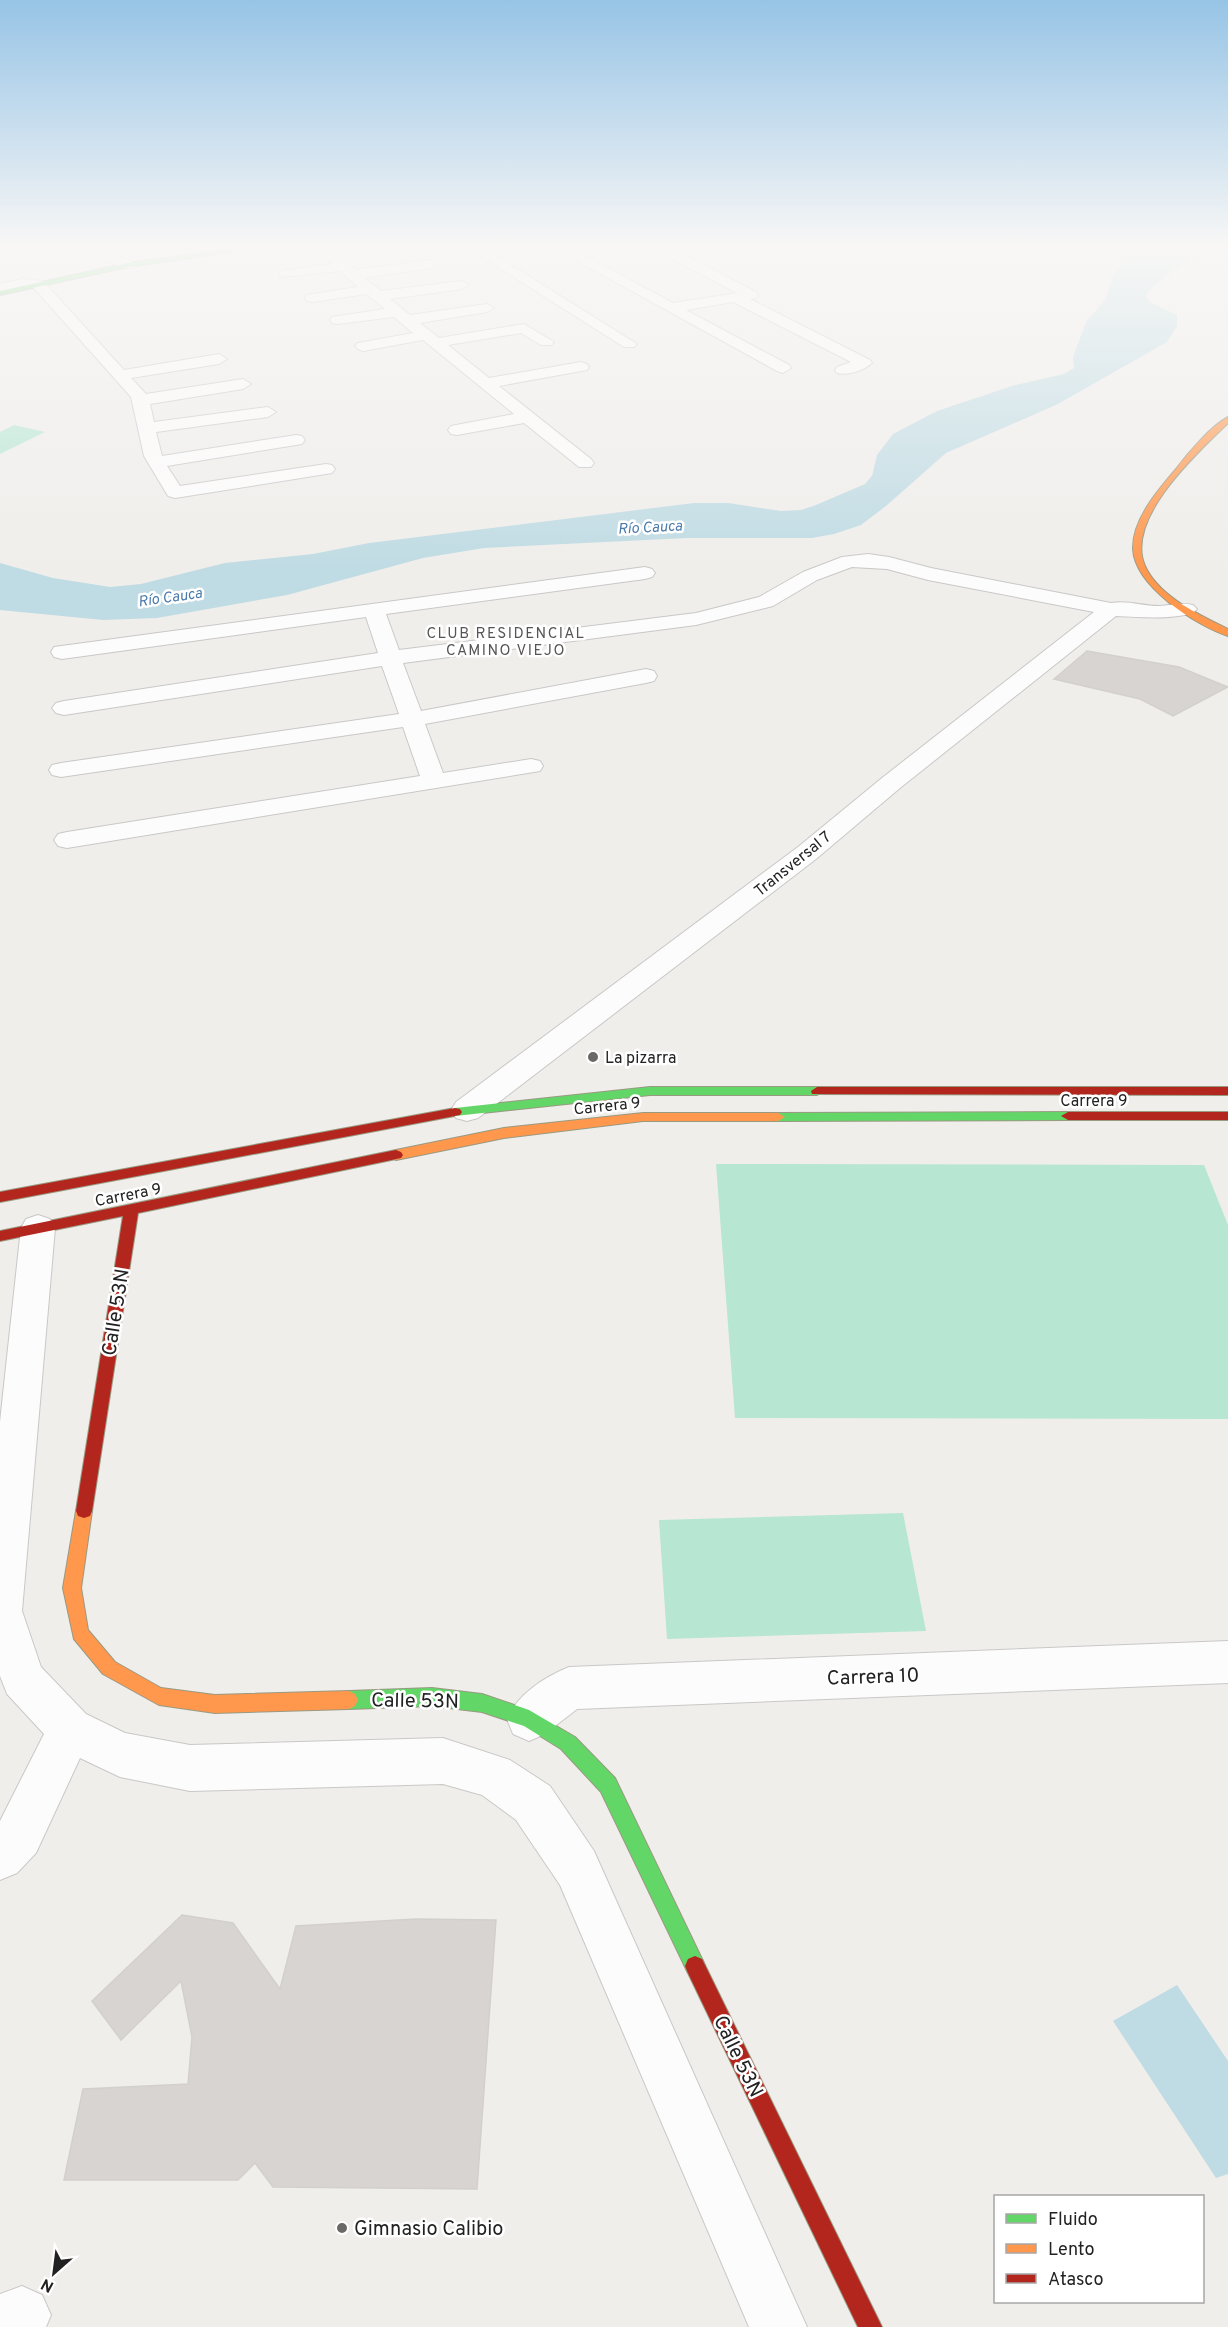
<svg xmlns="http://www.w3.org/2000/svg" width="1228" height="2327" font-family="Overpass,sans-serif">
<rect width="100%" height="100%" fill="#f0eeeb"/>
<g fill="#b7e6d2">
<path d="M14,425L45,432L0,454V432Z"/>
<path d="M716,1164L1204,1165L1228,1225V1419L735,1418Z"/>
<path d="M903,1513L926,1631L667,1639L659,1520Z"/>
</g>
<g fill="#bfdbe3">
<path d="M1145,247H1221C1197,257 1160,274 1146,296L1151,303L1177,315V326L1167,342L1058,404L946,453L886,506L861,525L834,534L812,538H687L484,548L423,558L287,595L157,618L103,620L0,610V563L53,578L110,587L141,584L225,563L313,554L369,543L694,503H728L781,511L801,510L816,505L865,484L872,476L877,455L893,434L937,411L1012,386L1064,374L1074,368L1073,357L1086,322L1106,299L1113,275L1137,249Z"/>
<path d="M1177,1985L1228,2061V2174L1216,2178L1113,2021Z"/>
</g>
<g fill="#d7d4d2" stroke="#d3d0cc" stroke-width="1.5">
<path d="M1087,651L1179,667L1228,687L1173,716L1140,699L1054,679Z"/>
<path d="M182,1915L233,1923L280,1989L296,1926L415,1919L496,1920L477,2189L273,2187L255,2163L238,2180H64L83,2089L188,2084L192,2037L181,1981L121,2040L92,2001Z"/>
</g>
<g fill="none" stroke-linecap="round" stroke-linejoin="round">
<defs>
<g id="street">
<path d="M76,247H94L133,262L135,265L133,268H123Z"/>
<path d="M317,247H330L356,270L430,260L437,264L430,268L364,278L381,291L462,281L469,285L462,289L390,299L410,315L487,304L494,308L487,312L420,323L439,338L524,324L554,342L551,345H541L521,333L448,345L489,378L581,362L587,364L589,367L587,370L499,386L591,459L594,463L591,467H579L524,423L457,435L451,434L448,430L451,426L514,414L423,340L363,351L358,349L355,346L358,343L413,333L394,317L337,324L332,323L330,320L332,317L385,309L367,294L312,302L307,301L305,298L307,295L358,287L340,271L281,277L279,274L281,271L286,270L333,264Z"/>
<path d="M466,247H482L637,344L634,347H624Z"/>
<path d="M654,247H669L756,292L758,295L756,298L750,299L870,360L872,363C865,370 847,376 837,373L835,370L837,367L851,362L733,302L686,310L789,365L791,368L783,373L777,371L561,252L563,249H573L673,303L737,293L655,250Z"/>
<path d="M22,279L43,281L124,370L219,354L227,359L219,364L131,378L146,394L243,379L251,384L243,389L150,404L154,422L268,407L276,412L268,417L156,432L162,456L296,435L302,436L305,440L302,444L296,445L167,466L180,486L326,464L332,465L335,469L332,473L326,474L175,498L168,496L144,456L131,397L34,288L22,287L0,292V284Z"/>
<path d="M868,554L889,557L931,568L1111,603C1128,600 1142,606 1159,606C1171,605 1182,602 1193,605L1197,609L1193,613C1168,620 1142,617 1116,616L900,788L816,859L478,1118L467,1121L456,1118L451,1110L456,1102L798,847L882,778L1094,612L928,580L887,569L852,567L817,580L773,606L696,625L403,663L421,711L646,669L654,671L657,676L654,681L646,683L425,724L443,773L531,759L540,761L543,766L540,771L67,848L58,846L54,840L58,834L67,832L420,776L403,727L61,777L52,775L49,770L52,765L61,763L399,714L382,666L64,715L56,713L52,708L56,703L64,701L378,653L366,617L62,659L54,657L51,652L54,647L645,567L652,569L655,573L652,577L645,579L386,614L399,650L696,613L759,597L803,572L842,557Z"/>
<path d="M38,1215L50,1219L55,1228L22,1611L41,1667L86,1714L125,1733L190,1745L443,1738L510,1760L550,1786L594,1851L807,2327H749L560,1885L516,1820L482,1795L443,1784L190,1791L120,1777L80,1758L36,1853L17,1873L0,1880V1821L44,1734L7,1694L0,1676V1422L21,1228L26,1219Z"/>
<path d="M1228,1641V1683L577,1709L545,1734L529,1741L513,1734L507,1719C517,1695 544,1677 569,1667Z"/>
<path d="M22,2286L42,2295L51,2315L46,2327H0V2294Z"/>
</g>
<g id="fast">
<path d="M251,247H263L128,267L0,295V291L128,263Z"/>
<path d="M650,1087H817L823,1091L817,1095H650L455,1116L448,1112L455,1108Z"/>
<path d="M1068,1112L1075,1116L1068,1120L778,1121L771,1117L778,1113Z"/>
<path d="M432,1688L482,1694L529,1710L575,1737L615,1778L702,1959L705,1966L702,1973L695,1976L688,1973L601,1792L561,1749L524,1726L482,1712L432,1706L349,1709L343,1706L340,1700L343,1694L349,1691Z"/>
</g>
<g id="slow">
<path d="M1228,417V423C1198,452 1124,519 1145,566C1159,597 1200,615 1228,629V636C1196,625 1135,587 1133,549C1132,520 1158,490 1176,469C1188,453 1211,426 1228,417Z"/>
<path d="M643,1113H778L785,1117L778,1121H643L504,1138L396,1160L389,1155L396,1150L504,1128Z"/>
<path d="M84,1504L90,1506L92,1511L81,1588L88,1630L115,1662L161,1688L215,1695L349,1691L355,1694L358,1700L355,1706L349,1709L215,1713L159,1705L103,1674L74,1639L63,1588L76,1511L78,1506Z"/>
</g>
<g id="jam">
<path d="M817,1087H1228V1095L812,1094L811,1091Z"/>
<path d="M455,1108L460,1109L462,1112L460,1115L0,1202V1192Z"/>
<path d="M1068,1112H1228V1120H1068L1061,1116Z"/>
<path d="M396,1150L401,1152L403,1155L401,1158L138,1213L92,1511L90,1516L84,1518L78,1516L76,1511L123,1216L0,1241V1231Z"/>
<path d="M695,1956L702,1959L882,2327H858L688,1973L685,1966L688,1959Z"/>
</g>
</defs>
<use href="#street" stroke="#c9c8c7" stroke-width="2"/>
<use href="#fast" stroke="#999a82" stroke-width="2"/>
<use href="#slow" stroke="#999a82" stroke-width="2"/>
<use href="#jam" stroke="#999a82" stroke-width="2"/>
<use href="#street" fill="#fdfcfc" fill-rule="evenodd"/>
<use href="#fast" fill="#63d668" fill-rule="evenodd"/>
<use href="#slow" fill="#ff974d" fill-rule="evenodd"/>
<use href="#jam" fill="#b3261e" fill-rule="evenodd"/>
</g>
<linearGradient id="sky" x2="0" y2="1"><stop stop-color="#97c4e6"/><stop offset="0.43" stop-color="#f8f7f6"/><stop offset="1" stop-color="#f8f7f6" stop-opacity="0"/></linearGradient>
<rect width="1228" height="572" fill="url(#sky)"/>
<g fill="#6a6968" stroke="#fff" stroke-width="2">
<circle cx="593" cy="1057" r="6"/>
<circle cx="342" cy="2228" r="6"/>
</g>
<g text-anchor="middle" stroke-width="5" stroke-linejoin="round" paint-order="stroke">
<g font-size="15" font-style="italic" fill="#4a7aab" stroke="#fff">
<text transform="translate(650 527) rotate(-3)" y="5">Río Cauca</text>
<text transform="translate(170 597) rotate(-8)" y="5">Río Cauca</text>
</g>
<g font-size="15" letter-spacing="1.5" fill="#555" stroke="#fff">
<text x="506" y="638">CLUB RESIDENCIAL<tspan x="506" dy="17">CAMINO VIEJO</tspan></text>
</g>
<g font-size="16" fill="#222" stroke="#fff">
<text transform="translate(792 863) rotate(-39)" y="6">Transversal 7</text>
<text x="1094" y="1106">Carrera 9</text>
<text transform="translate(607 1105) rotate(-6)" y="6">Carrera 9</text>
<text transform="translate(128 1194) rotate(-11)" y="6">Carrera 9</text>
</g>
<g font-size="16" fill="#222" stroke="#fff" text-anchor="start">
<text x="605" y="1063">La pizarra</text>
</g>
<g font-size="20" fill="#222" stroke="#fff">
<text transform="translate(115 1312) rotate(-81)" y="7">Calle 53N</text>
<text transform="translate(873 1676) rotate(-2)" y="7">Carrera 10</text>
<text transform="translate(415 1700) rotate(1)" y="7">Calle 53N</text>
<text transform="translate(739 2056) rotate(64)" y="7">Calle 53N</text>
</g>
<g font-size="20" fill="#222" stroke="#fff" text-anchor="start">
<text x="354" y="2235">Gimnasio Calibio</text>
</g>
</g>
<rect x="994" y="2195" width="210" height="108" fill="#ffffff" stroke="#a7a7a7" stroke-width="1.5"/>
<rect x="1006" y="2214" width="30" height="9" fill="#63d668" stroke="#a7a7a7" stroke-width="1.5"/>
<text x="1048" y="2225" font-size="18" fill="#222222">Fluido</text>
<rect x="1006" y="2244" width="30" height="9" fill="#ff974d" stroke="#a7a7a7" stroke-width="1.5"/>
<text x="1048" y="2255" font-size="18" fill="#222222">Lento</text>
<rect x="1006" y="2274" width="30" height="9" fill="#b3261e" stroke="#a7a7a7" stroke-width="1.5"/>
<text x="1048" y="2285" font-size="18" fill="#222222">Atasco</text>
<g transform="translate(54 2273) rotate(208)" stroke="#ffffff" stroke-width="4.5" paint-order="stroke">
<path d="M0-4.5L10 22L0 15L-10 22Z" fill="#222222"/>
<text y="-9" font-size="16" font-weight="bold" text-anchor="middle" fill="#222222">N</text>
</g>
</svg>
